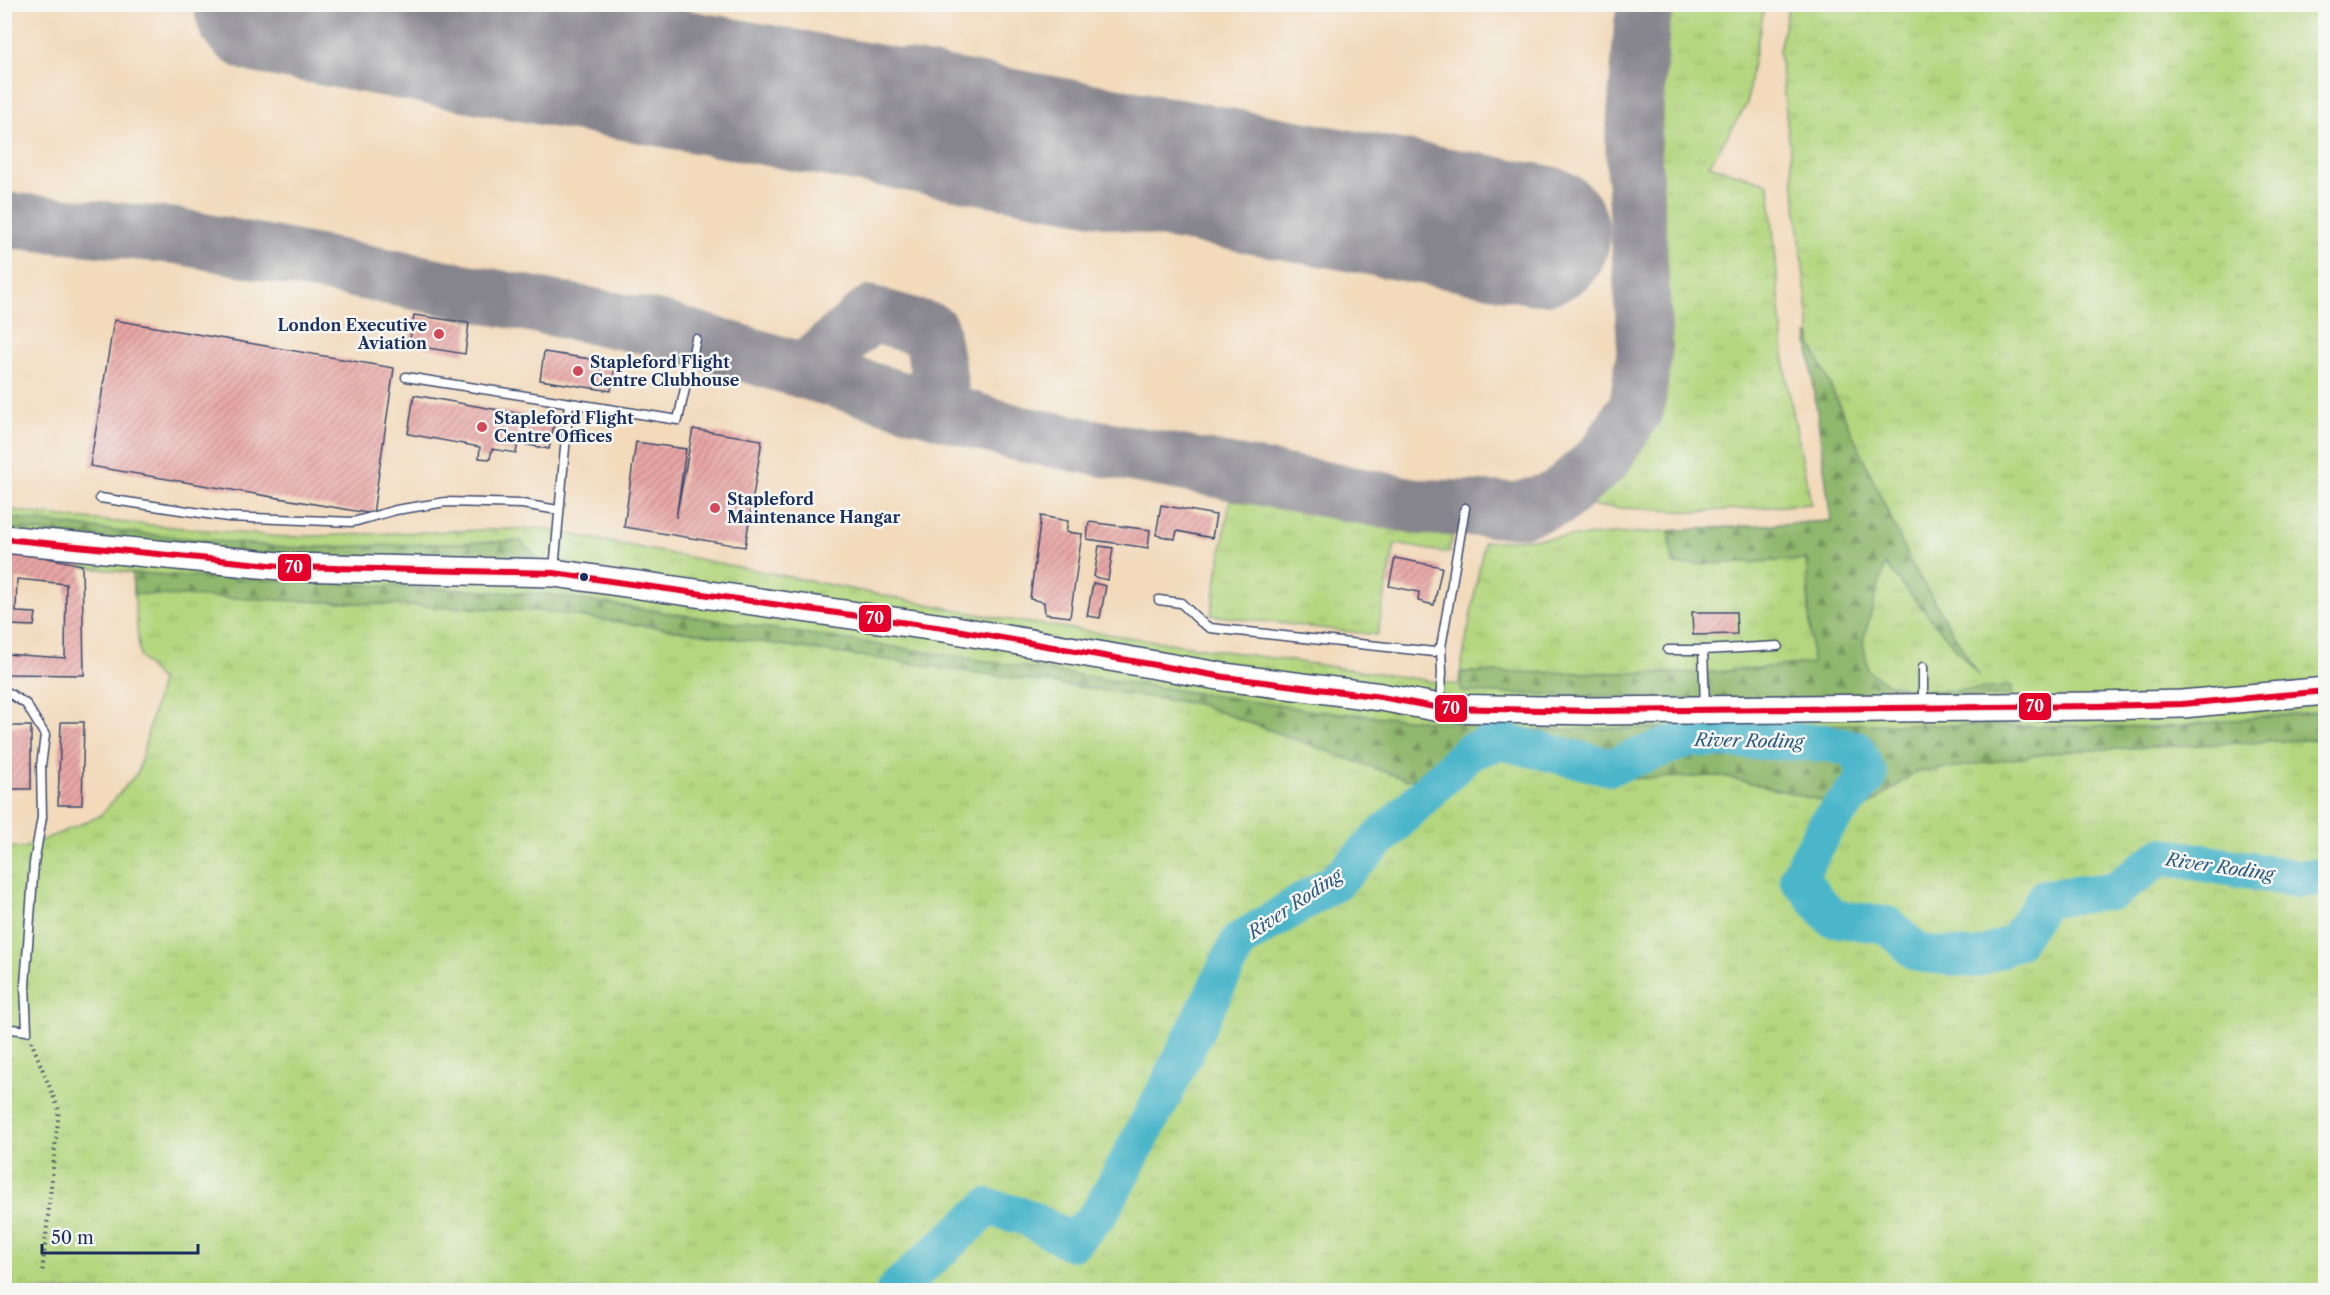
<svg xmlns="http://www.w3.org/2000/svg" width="2330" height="1295" font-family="'Libre Caslon Text',serif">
<defs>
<pattern id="grass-tufts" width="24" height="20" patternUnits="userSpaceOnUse" patternTransform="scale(1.5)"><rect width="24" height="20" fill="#b4d67e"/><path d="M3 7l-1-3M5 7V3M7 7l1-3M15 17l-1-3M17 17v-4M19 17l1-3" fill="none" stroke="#9ab86f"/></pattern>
<pattern id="forest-firs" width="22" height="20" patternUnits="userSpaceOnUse" patternTransform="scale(1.5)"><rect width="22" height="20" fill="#8fb76d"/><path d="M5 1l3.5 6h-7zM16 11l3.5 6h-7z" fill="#74955d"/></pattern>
<pattern id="building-hatch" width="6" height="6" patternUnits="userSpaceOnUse" patternTransform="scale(1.5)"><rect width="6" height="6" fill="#e8a6a4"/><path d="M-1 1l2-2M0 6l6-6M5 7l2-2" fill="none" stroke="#bb8889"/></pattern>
</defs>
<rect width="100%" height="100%" fill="#f6f6f2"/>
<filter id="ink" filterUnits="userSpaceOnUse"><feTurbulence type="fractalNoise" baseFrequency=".0167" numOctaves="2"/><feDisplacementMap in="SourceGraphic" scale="12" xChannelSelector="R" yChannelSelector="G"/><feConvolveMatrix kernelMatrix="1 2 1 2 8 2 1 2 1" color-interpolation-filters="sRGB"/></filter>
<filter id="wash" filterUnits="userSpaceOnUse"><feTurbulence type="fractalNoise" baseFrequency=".008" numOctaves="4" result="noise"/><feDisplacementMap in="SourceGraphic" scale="24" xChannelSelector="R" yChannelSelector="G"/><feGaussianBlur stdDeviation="1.35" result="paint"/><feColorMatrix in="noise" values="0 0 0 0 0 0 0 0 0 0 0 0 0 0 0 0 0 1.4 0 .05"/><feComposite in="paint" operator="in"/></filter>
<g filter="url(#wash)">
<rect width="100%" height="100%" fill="#f2dabb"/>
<g fill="url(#grass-tufts)" stroke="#68826e" stroke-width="1.5">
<path d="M1663,5H1765L1751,73L1747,104L1709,165L1769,184L1786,376L1811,504L1695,512L1572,505L1626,465L1655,415L1666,252L1655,162L1652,79Z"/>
<path d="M1789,5H2325V1290H5V1287H12L4,1212V847L24,848L100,816L138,772L161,681L140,657L132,573L5,557V509L62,517L284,537L539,528L1004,619L1458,685L1484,542L1831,521L1779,50Z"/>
<path d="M1230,499L1452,536L1449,553L1395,544L1377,635L1211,615Z"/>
</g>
<g fill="url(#forest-firs)" stroke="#557366" stroke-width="1.5">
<path d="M1807,334L1911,563L1979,676L1885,564L1863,641L1868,670C1873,674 1878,678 1883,681C1912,697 1979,689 2012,686V696L1704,700L1461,692V672L1704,673L1812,663L1806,560L1673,565L1669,531L1831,521Z"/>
<path d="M5,517L132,533L293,548L520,541L537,557L318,560L5,528Z"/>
<path d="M132,573L544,594L1316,711L1532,730L1855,724L2165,727L2325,711V739L2068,751L1914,773L1862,811L1722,776L1586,780L1504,756L1407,780L1198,704L541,611L134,594Z"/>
<path d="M4,1212H5L12,1288L5,1287Z"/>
</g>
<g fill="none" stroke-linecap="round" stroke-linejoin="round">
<path stroke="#4cb6ca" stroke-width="38" d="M895,1290L988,1207L1026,1217L1072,1242L1101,1211L1169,1084L1239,941L1335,882L1469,752L1500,741L1610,767L1690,738L1828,743L1856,749L1869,776L1826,826L1798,878L1832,918L1887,925L1918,953L1975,959L2016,942L2045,898L2114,891L2162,856L2299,879L2326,876"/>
<g stroke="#86848c" stroke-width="56">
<path d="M4,220L177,236L660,329L1017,433L1421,507L1520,510L1558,498L1603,459L1637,406L1645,347L1633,143L1642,24L1646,4"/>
<path d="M805,371L871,314L931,331L945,412"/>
</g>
<path stroke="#86848c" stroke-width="140" d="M264,4L1540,235"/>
</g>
<g id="blocks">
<g fill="url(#building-hatch)">
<path d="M414,315L469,323L465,354L409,345Z"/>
<path d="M114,320L394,368L373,514L90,466Z"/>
<path d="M544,352L616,363L611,391L540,380Z"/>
<path d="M414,395L555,420L549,449L518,443L516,453L492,449L490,459L479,458L480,447L408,434Z"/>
<path d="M693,429L762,440L745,547L624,527L636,442L686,449L676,518Z"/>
<path d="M1161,505L1216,515L1212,538L1177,531L1175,539L1156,535Z"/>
<path d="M1041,516L1068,521L1066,532L1082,534L1070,617L1045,614L1044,602L1030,599Z"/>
<path d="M1089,522L1150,530L1148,548L1087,539Z"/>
<path d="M1099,546L1113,548L1108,580L1094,577Z"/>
<path d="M4,549L82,565L84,675L4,674V654L65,658L66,584L17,579L16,612L36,613L34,626L9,625L8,636H4Z"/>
<path d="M1395,558L1442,567L1434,605L1418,601L1419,592L1389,586Z"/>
<path d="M1093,583L1106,586L1100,618L1087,616Z"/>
<path d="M1692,612H1736L1737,634L1693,635Z"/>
<path d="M61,722H84L82,805H58Z"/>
<rect x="4" y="726" width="27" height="63"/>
</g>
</g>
</g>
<g filter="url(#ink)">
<use href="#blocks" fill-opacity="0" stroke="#3b496c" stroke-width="1.5"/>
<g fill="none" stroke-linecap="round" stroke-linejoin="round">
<defs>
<g id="service">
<path d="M406,377L678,420L696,339"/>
<path d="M100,498L228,517L353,522L396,510L446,502L522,504L558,510"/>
<path d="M554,570L569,403"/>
<path d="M1159,600L1181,603L1201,622L1210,628L1434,652L1441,647L1465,508"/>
<path d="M1668,650H1703"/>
<path d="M4,690L26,704L45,735L41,766L42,817L34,863L25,985L27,1031L4,1028"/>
<path d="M1440,704L1442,673L1441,647"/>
<path d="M1923,704V667"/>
<path d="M1705,706L1703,650L1778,646"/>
</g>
<path id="primary" d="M4,539L290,567L554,573L950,629L1224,677L1381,697L1440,708L1594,711L2098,706L2182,704L2326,691"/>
</defs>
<use href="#service" stroke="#3b496c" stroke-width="11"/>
<use href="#primary" stroke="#3b496c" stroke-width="30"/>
<path stroke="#3b496c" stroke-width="4" stroke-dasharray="1.5 4.5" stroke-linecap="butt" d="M31,1041L59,1110L42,1274"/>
<use href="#service" stroke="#fff" stroke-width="8"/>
<use href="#primary" stroke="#fff" stroke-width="27"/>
<defs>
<path id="bus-1" d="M4,539L290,567L554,573L950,629L1224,677L1381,697L1440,708L1594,711L2098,706L2182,704L2326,691"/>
</defs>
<use href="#bus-1" stroke="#f6f6f2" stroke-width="10"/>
<use href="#bus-1" stroke="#e4002b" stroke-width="6"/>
</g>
</g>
<g fill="#d1495b" stroke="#f6f6f2" stroke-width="2">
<circle cx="439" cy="334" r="6"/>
<circle cx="578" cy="371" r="6"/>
<circle cx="482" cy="427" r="6"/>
<circle cx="715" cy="508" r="6"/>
</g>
<circle fill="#1b2f5e" stroke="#f6f6f2" stroke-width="2" cx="584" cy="577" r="5"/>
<g text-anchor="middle" stroke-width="5" stroke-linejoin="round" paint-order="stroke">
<g font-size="16" font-weight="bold" fill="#1b2f5e" stroke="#f6f6f2" text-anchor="start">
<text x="427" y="331" text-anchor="end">London Executive<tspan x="427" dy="18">Aviation</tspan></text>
<text x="590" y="368">Stapleford Flight<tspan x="590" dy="18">Centre Clubhouse</tspan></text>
<text x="494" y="424">Stapleford Flight<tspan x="494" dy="18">Centre Offices</tspan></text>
<text x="727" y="505">Stapleford<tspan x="727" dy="18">Maintenance Hangar</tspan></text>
</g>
<g font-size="18" font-style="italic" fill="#2a587e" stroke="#f6f6f2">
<text transform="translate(1749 741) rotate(1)" y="6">River Roding</text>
<text transform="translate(2220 867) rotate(8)" y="6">River Roding</text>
<text transform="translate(1295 904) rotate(-34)" y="6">River Roding</text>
</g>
</g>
<g stroke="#f6f6f2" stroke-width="2">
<rect x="277" y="553" width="35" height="29" rx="6" fill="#e4002b"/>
<rect x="858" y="604" width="34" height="29" rx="6" fill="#e4002b"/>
<rect x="2018" y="692" width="34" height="29" rx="6" fill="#e4002b"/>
<rect x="1434" y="694" width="34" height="29" rx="6" fill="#e4002b"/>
</g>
<g font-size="16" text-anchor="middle" font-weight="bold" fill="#fff">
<text x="294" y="573">70</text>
<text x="875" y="624">70</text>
<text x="2035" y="712">70</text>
<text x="1451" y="714">70</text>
</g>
<rect width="2330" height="1295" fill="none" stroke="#f6f6f2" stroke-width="24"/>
<path d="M42 1244v9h156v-9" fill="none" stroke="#1b2f5e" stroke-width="3"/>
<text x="51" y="1244" font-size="18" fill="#1b2f5e" stroke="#f6f6f2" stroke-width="4.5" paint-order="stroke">50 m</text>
</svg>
